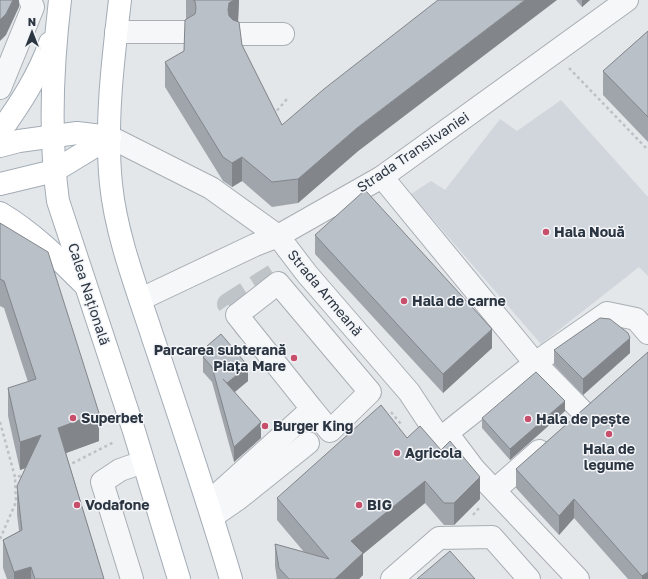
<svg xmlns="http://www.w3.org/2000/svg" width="648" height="579" font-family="'Golos Text',sans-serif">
<rect width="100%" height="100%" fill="#e3e7ea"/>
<path fill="#d1d6dc" d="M561,100L648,197V276L639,267L541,344L411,194L431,181L445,190L500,119L517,131Z"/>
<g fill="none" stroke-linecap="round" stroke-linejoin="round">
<path stroke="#bec4c8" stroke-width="22" stroke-dasharray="22 11" stroke-linecap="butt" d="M248,331L228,304L275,274L280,280"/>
<defs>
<g id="minor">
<path d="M116,32H184"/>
<path d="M240,34H283"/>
<path d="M0,88L33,7L30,0"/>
<path d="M110,137L211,188L278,236L307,274L409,392L440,439L447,433L474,469L578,579"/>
<path d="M382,177L535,363L583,412"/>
<path d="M141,299L255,245L278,236L382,177L627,0"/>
<path d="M447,433L535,363L607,313L636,319L648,333"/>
<path d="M495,490L539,451"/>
<path d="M208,503L312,409L330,431L370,392L278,283L237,315L312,409"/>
<path d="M212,517L238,499L308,443"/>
<path d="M132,579L102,482L120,470L143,462"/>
<path d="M392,579L439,538L492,537L529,579"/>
</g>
<g id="major">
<path d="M60,0C52,67 49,135 58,201L134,431L179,579"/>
<path d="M120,0C113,59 105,125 111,184C116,235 137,289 153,338C180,418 207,498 231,579"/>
<path d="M0,132C20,104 39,75 50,43"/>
<path d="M0,146L19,141L77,133L110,137"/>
<path d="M0,184L54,171L110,137"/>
<path d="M0,213C32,232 57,257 83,283"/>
</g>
</defs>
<use href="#minor" stroke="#a8aeb4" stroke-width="24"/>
<use href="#major" stroke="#a3acb6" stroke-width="24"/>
<g stroke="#bdc1c6" stroke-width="2.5" stroke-dasharray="3 3" stroke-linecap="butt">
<path d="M569,68L648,150"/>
<path d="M273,115L287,99"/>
<path d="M391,412L401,424"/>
<path d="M0,422L15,477L25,475"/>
<path d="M67,466L114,442"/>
<path d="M473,515L480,507"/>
<path d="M0,539L16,502L15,477"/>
</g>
<use href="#minor" stroke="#f6f7f9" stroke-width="22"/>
<use href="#major" stroke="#fff" stroke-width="22"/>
</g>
<g fill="#a0a5ab">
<path d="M186,0H239L238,22L242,45L282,125L357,152L298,203L272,207L242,181L232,187L223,181L165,87V62L184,51L186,19Z"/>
<path d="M576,0H590L582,7Z"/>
<path d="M648,31V142L603,95V71Z"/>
<path d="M0,223L99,441L66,453L104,579H7L3,568V540L19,531L17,514V486L26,468L20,470L8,416V388L28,382L4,308L0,306Z"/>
<path d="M315,235L492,348L443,393L315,254Z"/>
<path d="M207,346L248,381L235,392L261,438L234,462L212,382L203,372V357L207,353Z"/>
<path d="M554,350L630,353L583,395L554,365Z"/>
<path d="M648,352V579H628L574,518L559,535L516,488V469Z"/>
<path d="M565,411L510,460L482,428V418Z"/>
<path d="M407,438L480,499L454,525H444L425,503L363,554V575L359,579H277L275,566V544L304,552L277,520V498Z"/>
</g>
<g fill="#82868b">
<path d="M13,0H19V7L6,35L0,41V20Z"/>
<path d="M234,0H239L238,22L229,27L228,10L229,3Z"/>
<path d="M525,0H557L357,152L298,203V179L357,128Z"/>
<path d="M582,0H590L582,7Z"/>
<path d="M242,157V181L232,187V163Z"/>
<path d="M492,329V348L443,393V374Z"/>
<path d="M630,338V353L583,395V379Z"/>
<path d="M248,366V381L227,398V383Z"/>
<path d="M565,401V411L510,460V449Z"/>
<path d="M99,413V441L58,456V428Z"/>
<path d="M261,422V438L234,462V447Z"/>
<path d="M41,435V462L20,470V442Z"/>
<path d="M480,477V499L454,525V503Z"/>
<path d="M425,481V503L363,554V575L359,579H335L351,541Z"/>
<path d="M574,499V518L559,535V516Z"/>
<path d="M31,567V579H14V572Z"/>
<path d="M648,572V579H642V576Z"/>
</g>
<g fill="#bac0c7" stroke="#82868b">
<path d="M0,0H13L6,14L0,20Z"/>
<path d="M193,0H234L229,3L228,10L229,16L233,20L239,22L242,45L282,125L324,89L438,0H525L357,128L298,179L272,182L242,157L232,163L223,157L165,62L184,51L185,20L195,14L196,8L195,1Z"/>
<path d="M648,31V117L603,71Z"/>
<path d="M365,190L492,329L443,374L315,235Z"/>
<path d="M0,223L48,252L99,413L58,428L104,579H35L31,567L14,572L3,540L22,530L17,486L41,435L20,442L8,388L36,379L4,281L0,279Z"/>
<path d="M600,318L610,319L628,333L630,338L583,379L554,350Z"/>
<path d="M221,334L248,366L227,383L223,379L261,422L234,447L212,367L203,357L211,350L207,346Z"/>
<path d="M648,352V572L642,576L574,499L559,516L516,469Z"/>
<path d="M536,372L565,401L510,449L482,418Z"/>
<path d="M381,405L407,438L420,426L441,450L450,441L480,477L454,503H444L425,481L351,541L363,553L335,579H289L279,568L275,544L329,559L277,498Z"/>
<path d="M450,551L475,579H417Z"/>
</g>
<g fill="#c84f6c" stroke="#f3f5f8" stroke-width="1.5">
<circle cx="546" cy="232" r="4"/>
<circle cx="404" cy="301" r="4"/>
<circle cx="294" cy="358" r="4"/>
<circle cx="73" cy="418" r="4"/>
<circle cx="528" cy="419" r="4"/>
<circle cx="265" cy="426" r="4"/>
<circle cx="609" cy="434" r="4"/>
<circle cx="397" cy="453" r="4"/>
<circle cx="77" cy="505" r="4"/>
<circle cx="359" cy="505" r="4"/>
</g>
<g text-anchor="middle" stroke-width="3" stroke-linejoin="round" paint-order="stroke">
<g font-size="14" fill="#2c3642" stroke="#f3f5f8">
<text transform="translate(413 152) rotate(-34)" y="5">Strada Transilvaniei</text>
<text transform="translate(325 293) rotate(50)" y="5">Strada Armeană</text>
<text transform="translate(89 294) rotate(72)" y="5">Calea Națională</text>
</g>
<g font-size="14" font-weight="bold" fill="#2c3642" stroke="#f3f5f8" text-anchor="start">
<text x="554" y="237">Hala Nouă</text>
<text x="412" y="306">Hala de carne</text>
<text x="286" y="355" text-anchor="end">Parcarea subterană<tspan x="286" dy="16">Piața Mare</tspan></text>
<text x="81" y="423">Superbet</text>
<text x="536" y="424">Hala de pește</text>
<text x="273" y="431">Burger King</text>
<text x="609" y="454" text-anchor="middle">Hala de<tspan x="609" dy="16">legume</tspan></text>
<text x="405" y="458">Agricola</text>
<text x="85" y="510">Vodafone</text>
<text x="367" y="510">BIG</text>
</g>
</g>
<g transform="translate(32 32)" stroke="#f3f5f8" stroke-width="3" paint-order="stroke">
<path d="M0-3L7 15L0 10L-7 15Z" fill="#2c3642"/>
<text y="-6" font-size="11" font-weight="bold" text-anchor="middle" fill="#2c3642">N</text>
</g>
</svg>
